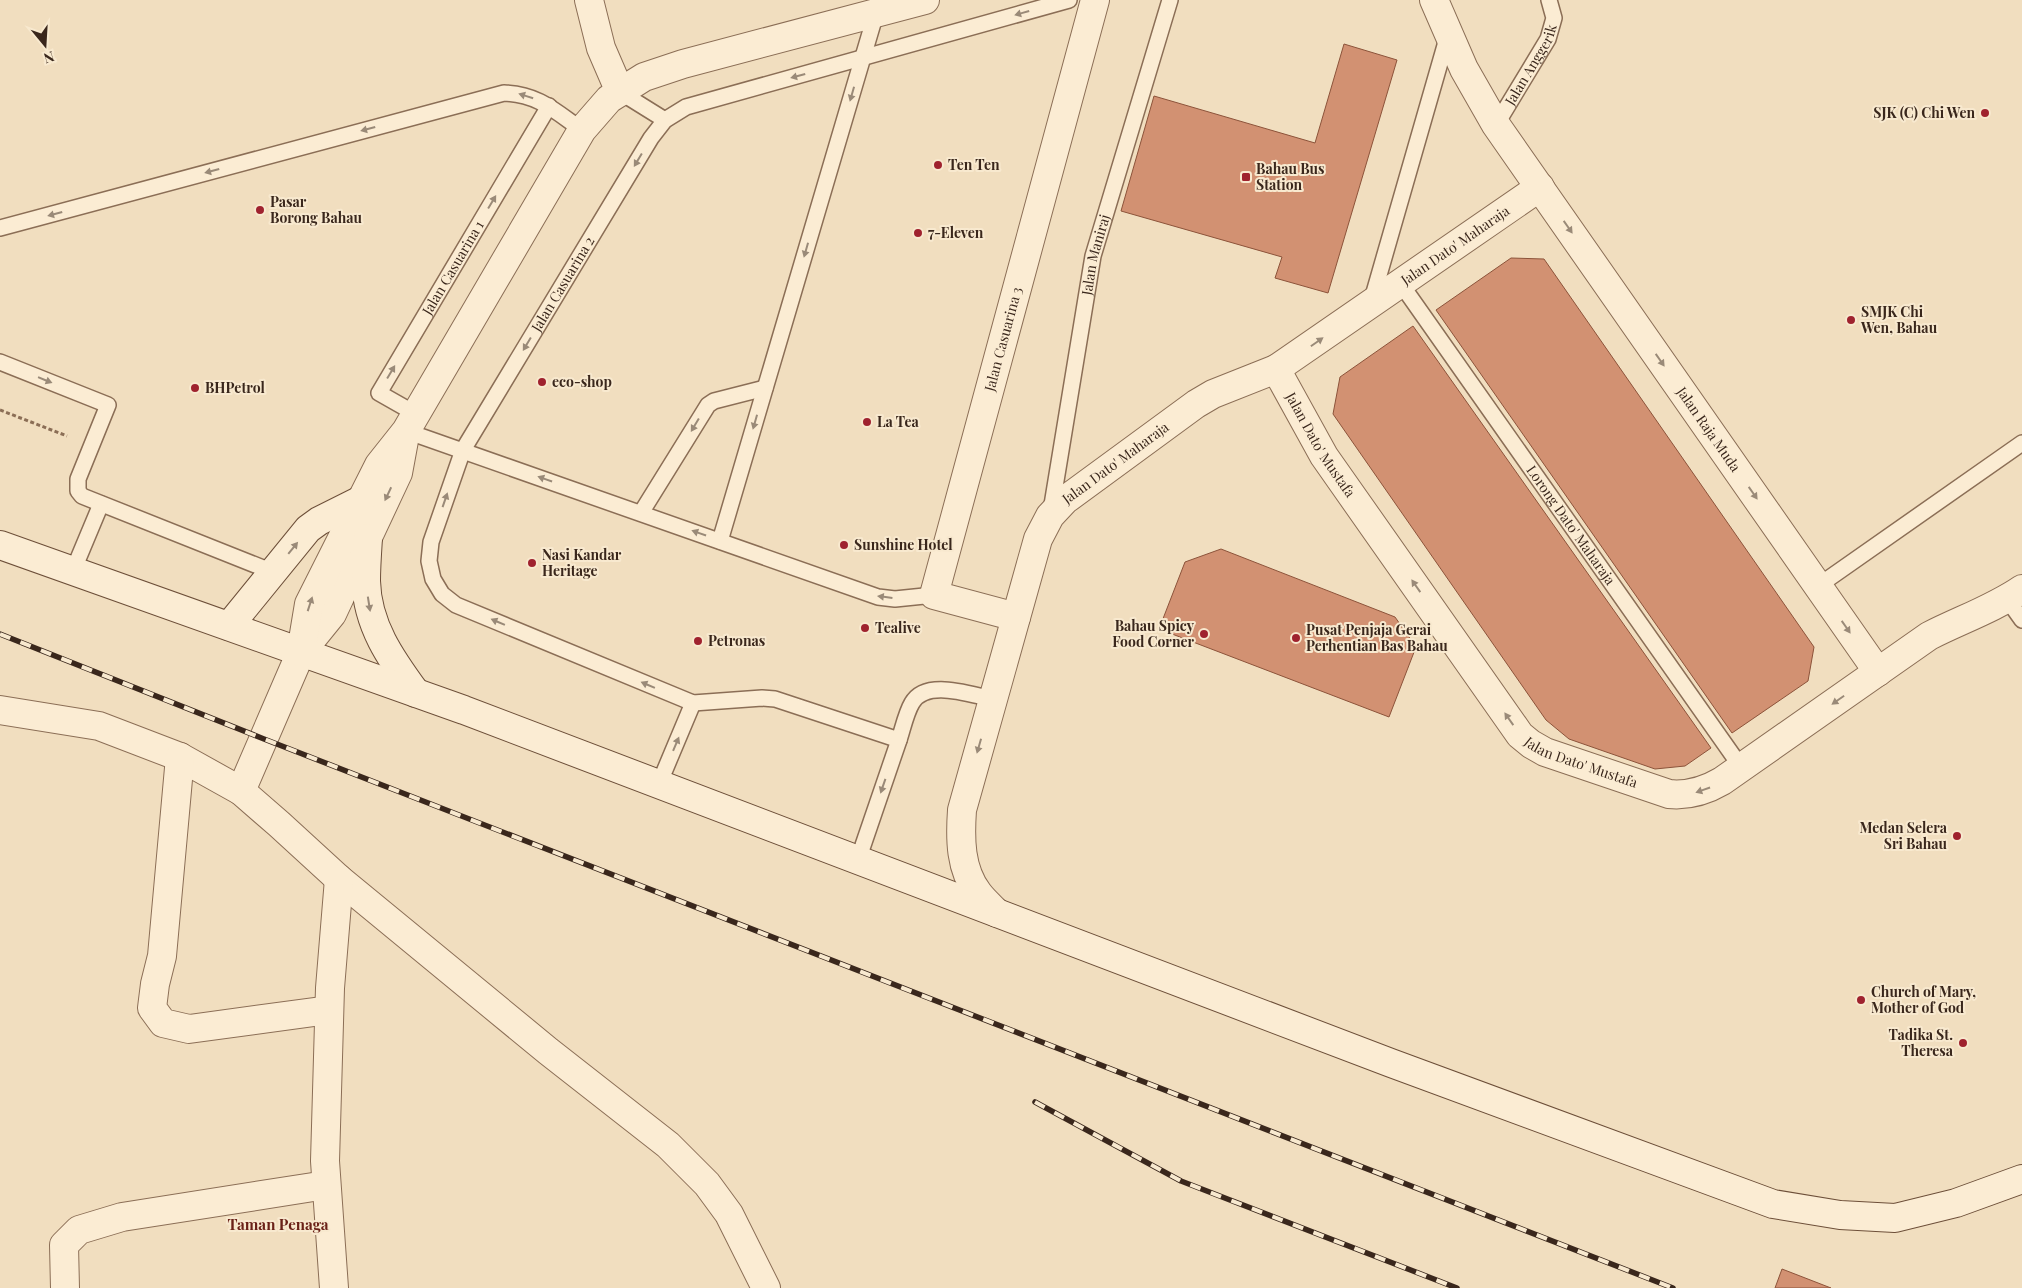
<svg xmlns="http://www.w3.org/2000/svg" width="2022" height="1288" font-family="'Playfair Display',serif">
<rect width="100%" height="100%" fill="#f1debf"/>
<g fill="#d29172" stroke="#8c533a">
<path d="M1344,44L1397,60L1328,293L1275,278L1282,257L1121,211L1154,96L1315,143Z"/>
<path d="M1511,258L1544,259L1814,647L1808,681L1732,733L1436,310Z"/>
<path d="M1413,326L1711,748L1685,766L1655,769L1569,739L1546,720L1333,414L1340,377Z"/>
<path d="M1221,549L1395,617L1416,647L1389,717L1159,629L1185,562Z"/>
<path d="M1782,1269L1831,1288H1775Z"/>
</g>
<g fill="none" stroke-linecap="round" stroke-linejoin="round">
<defs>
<g id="service">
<path d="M620,92L665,120"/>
<path id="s1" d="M1496,125L1548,39L1554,18L1549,0"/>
<path d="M0,228L504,93C538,94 555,111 582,130"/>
<path id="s2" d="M1401,284L1741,767"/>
<path d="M1371,303L1448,35"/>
<path d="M0,362L108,405L78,479V491L82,496L273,572"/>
<path id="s3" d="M416,414L379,393L549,106"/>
<path d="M406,431L878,597L895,599L934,595"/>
<path id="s4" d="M1051,511L1093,256L1170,0"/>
<path d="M641,513L708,405L714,401L765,388"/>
<path d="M720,541L876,13"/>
<path d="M73,571L101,504"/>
<path d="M1818,586L2022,443"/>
<path d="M2007,599L2022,620"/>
<path id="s5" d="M993,699C971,695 926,678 912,703C906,713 903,728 899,740L775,699L762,698L693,703L456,605L442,594L433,579L429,561L431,542L463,450L651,138L665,120L686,107L1069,0"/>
<path d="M659,784L693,703"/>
<path d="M858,860L899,740"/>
</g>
<g id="minor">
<path d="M589,0L601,48L620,92"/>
<path id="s6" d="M1434,0L1464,69L1496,125L1878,672"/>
<path id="s7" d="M1276,369L1324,456L1520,735L1531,744L1545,752L1669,794C1689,796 1705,791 1722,781L1929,636C1960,620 1993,609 2022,589"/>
<path id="s8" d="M1016,617L934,595L1095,0"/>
<path d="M302,651L332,614L398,473L405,435"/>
<path d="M0,710L99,726L180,757L241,791L279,824L339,879L548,1051L668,1145L707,1184L729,1214L766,1288"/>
<path d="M180,757L162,956L155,984L152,1008L163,1023L189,1029L329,1010"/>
<path d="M241,791L301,652L309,604L379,465L406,431L582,130L609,99L644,77L683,64L925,0"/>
<path id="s9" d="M997,913C991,907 983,900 978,893C960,869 960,839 962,810L1038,539L1050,516L1065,500L1196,404L1213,394L1276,369L1540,187"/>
<path d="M65,1288L64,1245L79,1230L122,1217L326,1185"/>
<path d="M334,1288L325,1161L330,988L339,879"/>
</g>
<g id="secondary">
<path d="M368,538C367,553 366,567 366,581C367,625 391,659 416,693"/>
<path d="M0,545L464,710L1391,1063L1773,1204L1840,1215L1895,1218L1956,1203L2022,1179"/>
<path d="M229,626L308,529L319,521L361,500"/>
</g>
</defs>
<use href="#service" stroke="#8b6e56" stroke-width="18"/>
<use href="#minor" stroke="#8b6e56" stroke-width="30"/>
<use href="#secondary" stroke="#6d4f39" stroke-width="30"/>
<path stroke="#8b6e56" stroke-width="3" stroke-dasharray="4 2.5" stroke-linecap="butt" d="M0,410L67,436"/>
<use href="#service" stroke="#fbecd3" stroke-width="15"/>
<use href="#minor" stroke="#fbecd3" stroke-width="28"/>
<use href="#secondary" stroke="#fbecd3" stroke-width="28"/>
<defs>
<g id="rail">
<path d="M0,634L264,739L1673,1288"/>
<path d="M1035,1102L1181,1181L1457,1288"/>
</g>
</defs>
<use href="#rail" stroke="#3a271c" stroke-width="5.5"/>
<use href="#rail" stroke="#f8e9cf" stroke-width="4" stroke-dasharray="11" stroke-linecap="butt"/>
</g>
<defs><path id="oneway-solid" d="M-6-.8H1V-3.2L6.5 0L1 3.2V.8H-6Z" transform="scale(1.25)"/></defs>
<g fill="#9a8a78">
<use href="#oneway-solid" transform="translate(1022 13) rotate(164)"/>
<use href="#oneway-solid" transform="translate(798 76) rotate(165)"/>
<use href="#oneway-solid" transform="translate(852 94) rotate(106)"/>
<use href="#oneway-solid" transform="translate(526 96) rotate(-163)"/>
<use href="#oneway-solid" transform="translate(368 129) rotate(165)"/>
<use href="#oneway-solid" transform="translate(638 160) rotate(121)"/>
<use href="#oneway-solid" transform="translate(212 171) rotate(165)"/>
<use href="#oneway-solid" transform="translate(492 202) rotate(-59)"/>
<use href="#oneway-solid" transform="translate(55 214) rotate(165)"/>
<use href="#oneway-solid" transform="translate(1568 227) rotate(55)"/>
<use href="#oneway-solid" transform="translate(806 250) rotate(106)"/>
<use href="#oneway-solid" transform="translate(1317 342) rotate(-35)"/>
<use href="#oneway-solid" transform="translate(527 344) rotate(121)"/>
<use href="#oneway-solid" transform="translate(1660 360) rotate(55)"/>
<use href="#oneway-solid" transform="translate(391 372) rotate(-59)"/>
<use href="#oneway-solid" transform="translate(45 380) rotate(22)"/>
<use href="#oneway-solid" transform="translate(755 422) rotate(106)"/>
<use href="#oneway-solid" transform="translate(695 425) rotate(121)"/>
<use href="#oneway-solid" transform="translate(545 479) rotate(-161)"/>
<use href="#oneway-solid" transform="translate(1753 493) rotate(55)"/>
<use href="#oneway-solid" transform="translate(388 494) rotate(115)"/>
<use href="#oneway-solid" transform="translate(445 500) rotate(-71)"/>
<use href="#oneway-solid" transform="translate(699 533) rotate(-161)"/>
<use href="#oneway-solid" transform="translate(293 548) rotate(-51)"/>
<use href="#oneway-solid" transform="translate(1416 586) rotate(-125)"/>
<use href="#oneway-solid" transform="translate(885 597) rotate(-173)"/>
<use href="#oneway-solid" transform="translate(310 604) rotate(-72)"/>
<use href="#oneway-solid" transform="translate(369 604) rotate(81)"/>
<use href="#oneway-solid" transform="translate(498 622) rotate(-157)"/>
<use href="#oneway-solid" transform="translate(1846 627) rotate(55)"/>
<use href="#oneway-solid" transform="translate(648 685) rotate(-157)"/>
<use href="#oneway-solid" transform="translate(1838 700) rotate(145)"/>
<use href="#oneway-solid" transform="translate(1509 719) rotate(-125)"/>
<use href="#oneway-solid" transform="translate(676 744) rotate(-67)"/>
<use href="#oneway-solid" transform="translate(979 746) rotate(106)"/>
<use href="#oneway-solid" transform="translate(883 786) rotate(109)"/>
<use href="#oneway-solid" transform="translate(1703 790) rotate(161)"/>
</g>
<g fill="#9f222e" stroke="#f8e9cf" stroke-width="2">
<circle cx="1985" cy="113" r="5"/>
<circle cx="938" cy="165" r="5"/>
<rect x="1241" y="172" width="10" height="10" rx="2.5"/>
<circle cx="260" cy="210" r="5"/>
<circle cx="918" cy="233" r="5"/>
<circle cx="1851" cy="320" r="5"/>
<circle cx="542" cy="382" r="5"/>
<circle cx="195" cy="388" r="5"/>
<circle cx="867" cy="422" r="5"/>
<circle cx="844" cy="545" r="5"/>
<circle cx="532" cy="563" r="5"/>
<circle cx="865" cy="628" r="5"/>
<circle cx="1204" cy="634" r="5"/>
<circle cx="1296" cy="638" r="5"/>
<circle cx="698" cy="641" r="5"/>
<circle cx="1957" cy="836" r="5"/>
<circle cx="1861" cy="1000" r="5"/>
<circle cx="1963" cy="1043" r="5"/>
</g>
<g text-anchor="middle" stroke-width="4" stroke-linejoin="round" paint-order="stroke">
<g font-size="14" fill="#3a271c" stroke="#f8e9cf">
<text dy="5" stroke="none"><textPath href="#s1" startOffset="70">Jalan Anggerik</textPath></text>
<text dy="5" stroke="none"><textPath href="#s9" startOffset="911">Jalan Dato' Maharaja</textPath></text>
<text dy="5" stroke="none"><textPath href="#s4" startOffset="260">Jalan Maniraj</textPath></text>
<text dy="5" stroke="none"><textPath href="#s3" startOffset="188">Jalan Casuarina 1</textPath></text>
<text dy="5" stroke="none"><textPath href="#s5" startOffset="959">Jalan Casuarina 2</textPath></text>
<text dy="5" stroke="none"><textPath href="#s8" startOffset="350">Jalan Casuarina 3</textPath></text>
<text dy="5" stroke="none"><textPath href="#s6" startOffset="511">Jalan Raja Muda</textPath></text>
<text dy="5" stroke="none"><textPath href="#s7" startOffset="88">Jalan Dato' Mustafa</textPath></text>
<text dy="5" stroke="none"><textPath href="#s9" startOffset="506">Jalan Dato' Maharaja</textPath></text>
<text dy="5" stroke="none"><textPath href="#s2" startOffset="295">Lorong Dato' Maharaja</textPath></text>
<text dy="5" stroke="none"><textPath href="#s7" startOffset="508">Jalan Dato' Mustafa</textPath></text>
</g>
<g font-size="14" font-weight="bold" fill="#3a271c" stroke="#f8e9cf" text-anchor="start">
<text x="1975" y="118" text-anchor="end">SJK (C) Chi Wen</text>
<text x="948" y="170">Ten Ten</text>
<text x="1256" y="174">Bahau Bus<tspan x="1256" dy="16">Station</tspan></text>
<text x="270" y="207">Pasar<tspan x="270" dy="16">Borong Bahau</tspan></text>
<text x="928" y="238">7-Eleven</text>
<text x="1861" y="317">SMJK Chi<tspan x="1861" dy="16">Wen, Bahau</tspan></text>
<text x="552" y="387">eco-shop</text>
<text x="205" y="393">BHPetrol</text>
<text x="877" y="427">La Tea</text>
<text x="854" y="550">Sunshine Hotel</text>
<text x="542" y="560">Nasi Kandar<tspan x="542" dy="16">Heritage</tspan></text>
<text x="1194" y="631" text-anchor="end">Bahau Spicy<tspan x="1194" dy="16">Food Corner</tspan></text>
<text x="875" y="633">Tealive</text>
<text x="1306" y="635">Pusat Penjaja Gerai<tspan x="1306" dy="16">Perhentian Bas Bahau</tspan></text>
<text x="708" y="646">Petronas</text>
<text x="1947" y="833" text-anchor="end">Medan Selera<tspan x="1947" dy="16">Sri Bahau</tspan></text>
<text x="1871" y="997">Church of Mary,<tspan x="1871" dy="16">Mother of God</tspan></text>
<text x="1953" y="1040" text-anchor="end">Tadika St.<tspan x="1953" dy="16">Theresa</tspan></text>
</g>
<g font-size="15" font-weight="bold" fill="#6a2118" stroke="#f8e9cf">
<text x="278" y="1230">Taman Penaga</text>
</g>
</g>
<g transform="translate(45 45) rotate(162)" stroke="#f8e9cf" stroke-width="4" paint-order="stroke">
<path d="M0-4L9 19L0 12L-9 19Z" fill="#3a271c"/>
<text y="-8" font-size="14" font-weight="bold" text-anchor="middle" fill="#3a271c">N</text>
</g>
</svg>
